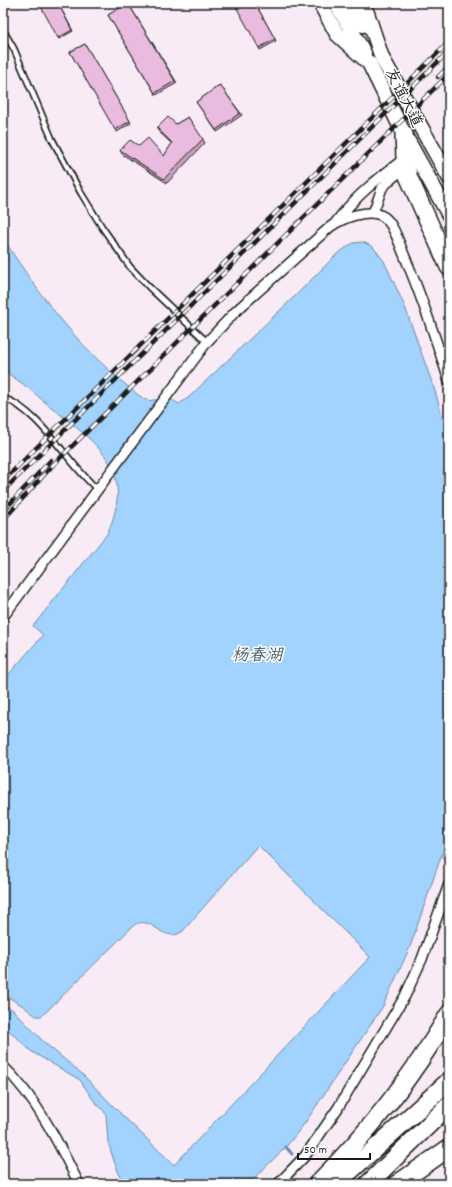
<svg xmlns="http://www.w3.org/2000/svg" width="452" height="1187" font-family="Dekko,'LXGW WenKai TC',sans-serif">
<rect width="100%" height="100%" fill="#f8ebf5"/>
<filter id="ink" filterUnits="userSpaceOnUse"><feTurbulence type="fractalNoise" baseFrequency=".025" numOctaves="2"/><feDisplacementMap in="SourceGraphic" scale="8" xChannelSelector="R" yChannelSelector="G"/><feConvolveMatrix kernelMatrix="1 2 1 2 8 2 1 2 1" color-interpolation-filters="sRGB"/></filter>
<g filter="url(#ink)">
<path fill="#a1d3fe" stroke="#6c8aa4" d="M3,238C35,289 72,339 118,378C126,385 135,393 144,399C152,403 160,397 168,399C171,399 176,402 179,404L188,398L294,297L337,254L353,243L363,242L373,247L384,261L405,307L435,391L449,441V828L445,845L410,947L383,1006L305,1123L286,1147L248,1184H123L114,1161L108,1142L106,1115L104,1111L94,1101L80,1080L32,1052L3,1025V1004L13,1010L46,1044L81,1073L122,1115L174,1165L370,957L258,845L182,932C161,944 153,914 134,925L42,1016H36L23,1006L3,994V681L43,635L33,626L107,534C136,470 100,447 55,410C38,397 22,381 3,371Z"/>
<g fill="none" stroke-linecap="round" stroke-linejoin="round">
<path stroke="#6c8aa4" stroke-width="3" d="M286,1147L292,1154"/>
<defs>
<g id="lane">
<path d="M3,30L14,49L52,139L81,193L102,227L130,267L149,287L207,342"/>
<path d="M3,398C38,409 69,465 98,490"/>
</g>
<g id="street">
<path d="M373,213L382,188L391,179L406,167"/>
<path d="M336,222C355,196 380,177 405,158"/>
<path d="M3,617L207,342L236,311L330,227C342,218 370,207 384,217C394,224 400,246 405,257C422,298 436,339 449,381"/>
<path d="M3,1066C37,1099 58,1142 79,1184"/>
<path d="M278,1184L305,1156L338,1108L405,996L422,959L449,884"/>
</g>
<g id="primary">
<path d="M320,3L337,34L369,63L404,134L449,215"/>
<path d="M336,3L364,53"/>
<path d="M350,3L363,25"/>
<path d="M362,3L367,13L382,58L449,177"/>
</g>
<g id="highway">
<path d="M404,134L405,158L408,176L449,267"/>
<path d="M317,1184C367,1134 413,1076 449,1014"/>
<path d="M336,1184L449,1081"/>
<path d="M368,1184L449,1105"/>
<path d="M397,1184L449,1148"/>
</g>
</defs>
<use href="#lane" stroke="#1c1c1c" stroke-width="8"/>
<use href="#street" stroke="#1c1c1c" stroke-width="12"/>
<use href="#primary" stroke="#1c1c1c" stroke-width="17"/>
<use href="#highway" stroke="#1c1c1c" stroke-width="20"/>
<use href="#lane" stroke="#fff" stroke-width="4.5"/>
<use href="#street" stroke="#fff" stroke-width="9"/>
<use href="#primary" stroke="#fff" stroke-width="14"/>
<use href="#highway" stroke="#fff" stroke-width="17"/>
<defs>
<g id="rail">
<path d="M438,77L449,66"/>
<path d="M3,481L36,448L449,42"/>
<path d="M3,491L449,51"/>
<path d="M3,511L51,460"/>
<path d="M3,520L52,466L449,74"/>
</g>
</defs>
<use href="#rail" stroke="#1c1c1c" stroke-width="4.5"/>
<use href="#rail" stroke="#fff" stroke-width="3" stroke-dasharray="9" stroke-linecap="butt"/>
</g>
<g fill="#c8a1bf" stroke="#1c1c1c">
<path d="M58,3L73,31L59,39L58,38Z"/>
<path d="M128,3L177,83L156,95L108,15Z"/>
<path d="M255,3L276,41L260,50L259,48Z"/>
<path d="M85,44L131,123L117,132L70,52Z"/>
<path d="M220,85L242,115L217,132L196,102Z"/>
<path d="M188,117L205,143L167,183L122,154L120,150L164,156L172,144L159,132L157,128L176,124Z"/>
</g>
<g fill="#e9bbde" stroke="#1c1c1c">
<path d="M39,3H58L72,30L58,38Z"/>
<path d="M128,3L175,81L155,93L108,15Z"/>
<path d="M234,3H255L275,39L259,48Z"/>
<path d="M85,44L130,121L115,130L70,52Z"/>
<path d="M220,85L240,113L216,130L196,102Z"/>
<path d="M168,117L176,124L188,117L203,139L164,179L120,150L130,140L139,146L148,138L164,156L172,143L157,128Z"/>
</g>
</g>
<g text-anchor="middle" stroke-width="3" stroke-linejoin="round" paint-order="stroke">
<g font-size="16" fill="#1c1c1c" stroke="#fff">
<text transform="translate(405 97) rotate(63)" y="6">友谊大道</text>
</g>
<g font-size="17" font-style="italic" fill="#4b5c6b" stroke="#fff">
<text x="257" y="660">杨春湖</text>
</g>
</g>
<rect width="452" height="1187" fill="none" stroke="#fff" stroke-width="16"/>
<rect x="8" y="8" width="436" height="1171" fill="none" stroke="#1c1c1c" stroke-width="1.5" filter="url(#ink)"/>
<path d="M298 1153v6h72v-6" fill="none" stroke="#1c1c1c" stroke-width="2"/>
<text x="304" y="1153" font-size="12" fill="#1c1c1c" stroke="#ffffff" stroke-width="3" paint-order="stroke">50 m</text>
</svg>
